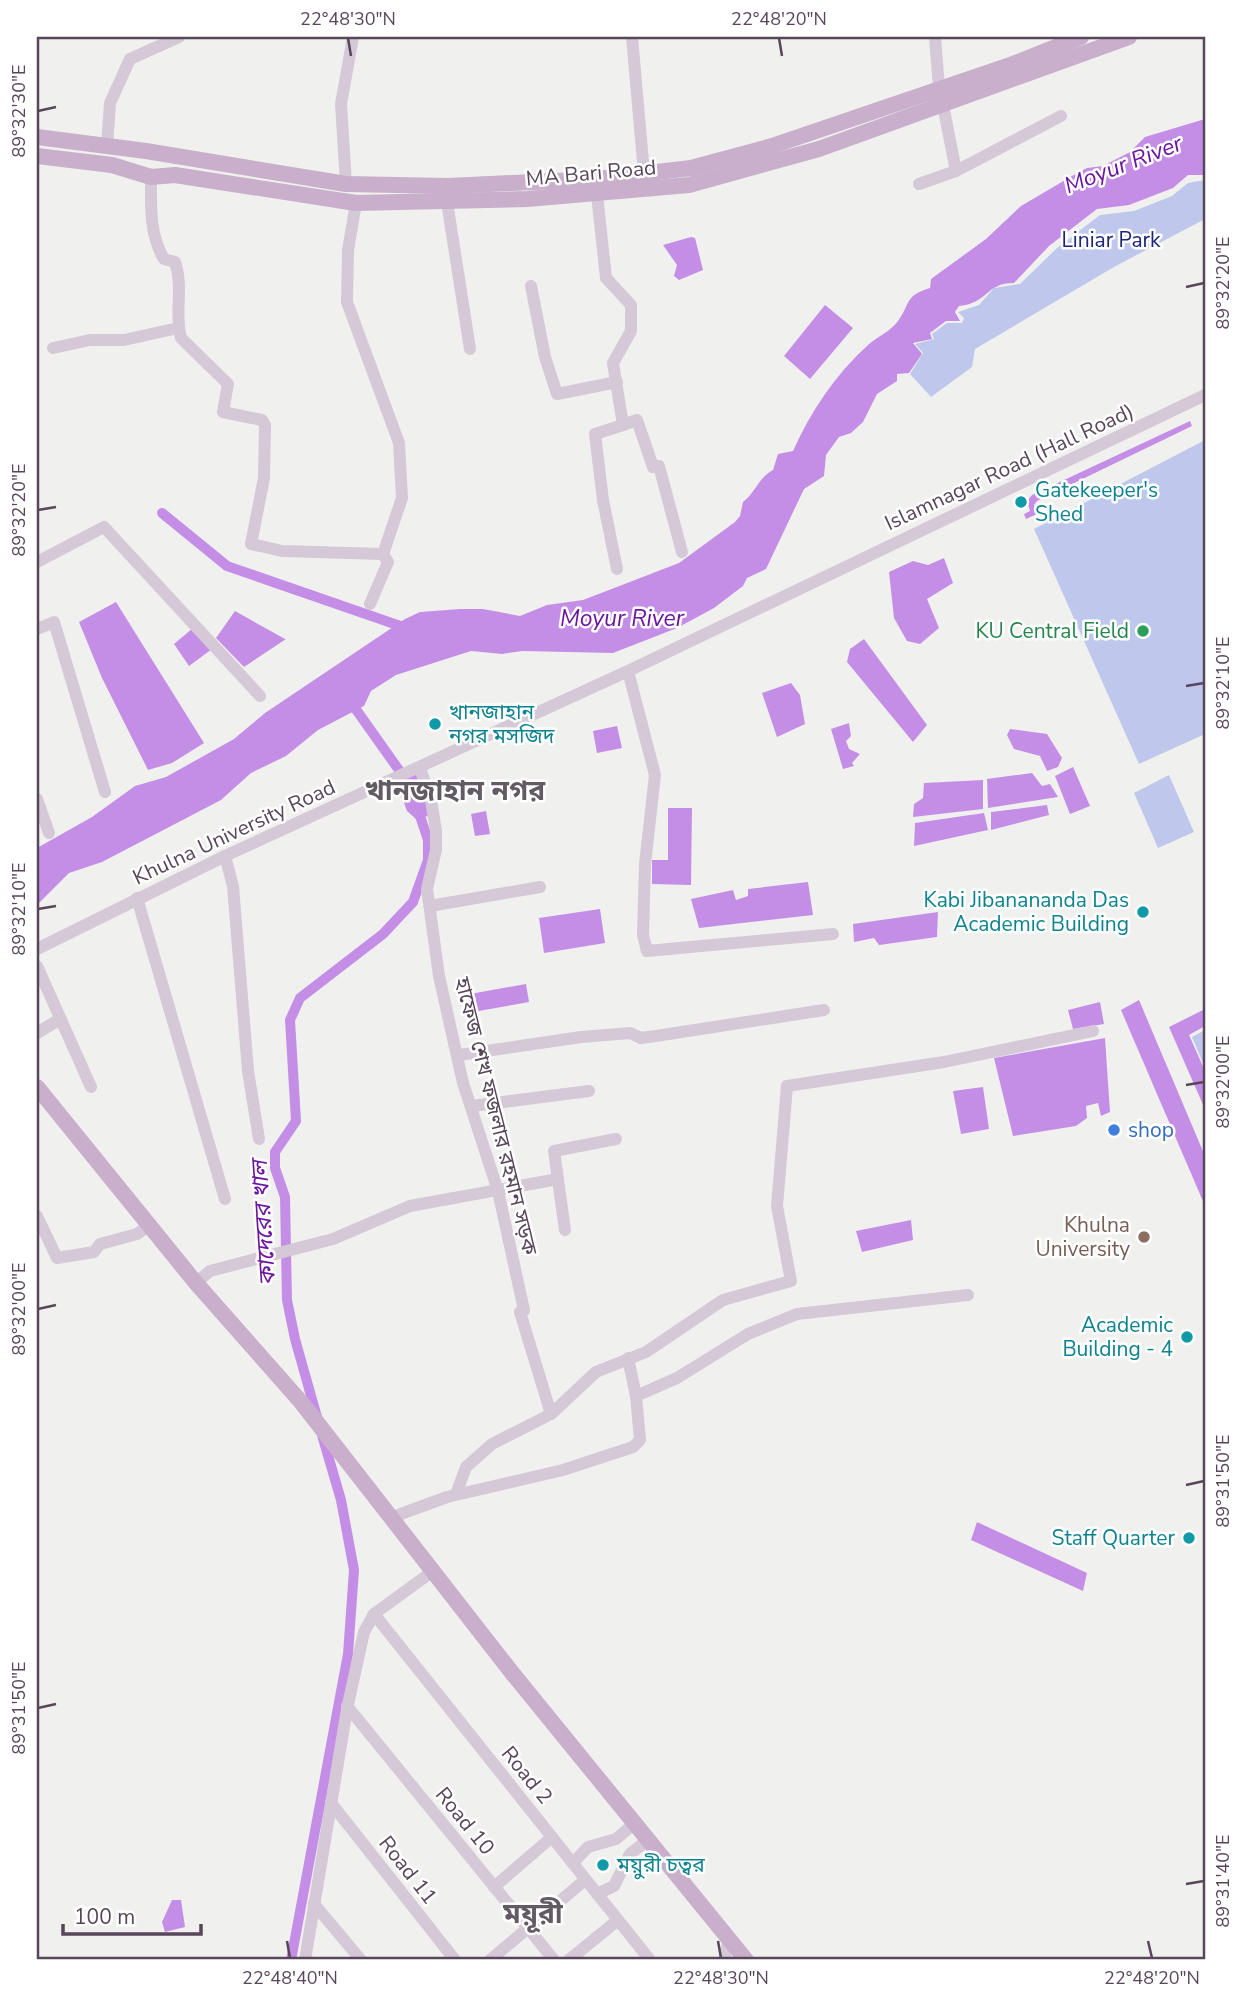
<svg xmlns="http://www.w3.org/2000/svg" width="1242" height="1997" font-family="'Nunito Sans','Noto Sans Bengali',sans-serif">
<rect width="100%" height="100%" fill="#f0f1ee"/>
<g fill="#bfc8ec">
<path d="M1205,180V219L1114,267L975,349L972,367L931,397L910,374L923,353L915,344L934,339L932,334L947,323H962L964,318L958,312L979,305L994,288L1020,284L1057,248L1100,215L1134,211L1172,196L1188,183Z"/>
<path d="M1205,440V734L1139,764L1034,529Z"/>
<path d="M1169,775L1194,832L1158,848L1134,793Z"/>
<path d="M1205,1030V1068L1192,1037Z"/>
</g>
<g fill="#c58ee6">
<path d="M1205,119V175H1188L1173,188L1129,205L1097,209L1049,246L1014,283C985,283 989,303 959,306L955,312L960,321H946L930,333L932,339L913,343L922,354L909,373L897,374V381L877,394L863,422L851,433L839,437L826,455L824,476L804,489L766,569L747,578L743,586L714,608L677,628L613,653L522,651L502,654L471,651L396,675L371,691L364,706L318,730L286,756L251,773L221,800L102,862L69,873L37,905V848L92,817L135,786L166,777L234,739L265,713L405,619L420,612L460,609H483L520,616L547,605L583,600L679,563L735,522L740,516L743,502C756,492 758,478 773,470L778,454L793,451C811,411 835,375 868,345C877,337 891,331 898,321C911,303 904,296 930,288L931,279L986,239L1021,206L1072,176L1087,168L1103,166L1130,152L1145,137Z"/>
<path d="M691,237L695,238L703,270L679,280L674,276L677,265L663,245Z"/>
<path d="M825,305L853,328L810,379L784,356Z"/>
<path d="M1190,421L1192,426L1037,501L1034,505L1037,514L1026,519L1024,514L1030,511L1027,501L1032,495Z"/>
<path d="M944,558L953,583L927,599L939,628L920,644L907,641L894,618L889,572L913,561L928,565Z"/>
<path d="M116,602L204,743L172,763L148,770L102,678L79,622Z"/>
<path d="M235,611L285,639H286L244,667L216,638Z"/>
<path d="M193,628L212,649L189,666L174,644Z"/>
<path d="M864,639L927,725L913,742L847,662L850,649Z"/>
<path d="M791,683L800,695L805,724L777,737L762,693Z"/>
<path d="M849,723L851,736L846,741L849,749L860,754L852,763L854,766L843,769L831,729Z"/>
<path d="M617,726L622,748L597,753L593,731Z"/>
<path d="M1010,729L1047,734L1062,758L1058,767L1047,771L1040,756L1014,749L1007,735Z"/>
<path d="M1073,767L1090,806L1070,814L1055,776Z"/>
<path d="M1032,773L1042,786L1050,784L1058,797L988,808L987,779Z"/>
<path d="M416,774L430,815L417,820L407,811L396,781Z"/>
<path d="M983,780V809L913,817L914,804L923,798L924,783Z"/>
<path d="M1047,805L1049,815L991,830V812Z"/>
<path d="M668,808H692L691,885L652,884V860H668Z"/>
<path d="M486,811L490,834L475,836L471,814Z"/>
<path d="M984,813L988,830L914,846L915,823Z"/>
<path d="M808,882L813,915L699,928L691,899L733,890L736,900L748,896V889Z"/>
<path d="M600,909L605,943L544,953L539,918Z"/>
<path d="M938,912L937,937L879,945L874,938L854,942L853,924Z"/>
<path d="M526,984L529,1002L473,1012L470,994Z"/>
<path d="M1139,1000L1205,1156V1206L1121,1010Z"/>
<path d="M1100,1002L1104,1024L1073,1029L1068,1010Z"/>
<path d="M1205,1009V1026L1189,1035L1205,1071L1204,1107L1169,1027Z"/>
<path d="M1105,1038L1110,1112L1101,1116L1098,1103L1086,1106L1087,1118L1076,1126L1013,1136L994,1058Z"/>
<path d="M983,1087L989,1129L961,1134L953,1091Z"/>
<path d="M911,1220L913,1240L862,1252L856,1231Z"/>
<path d="M977,1522L1087,1573L1083,1591L971,1540Z"/>
<path d="M172,1900H181L185,1927L165,1932L162,1922Z"/>
</g>
<g fill="none" stroke-linecap="round" stroke-linejoin="round">
<g stroke="#c58ee6" stroke-width="10">
<path d="M162,513L227,566L409,629"/>
<path d="M350,701L406,780"/>
<path d="M317,1417L295,1339L287,1300L285,1197L275,1168V1152L296,1121L290,1020L300,998L383,934L413,902L428,860V840L417,807"/>
<path d="M291,1960L348,1654L354,1570L341,1500L322,1435"/>
</g>
<g stroke="#d5c8d7" stroke-width="12">
<path d="M632,37L644,173"/>
<path d="M935,37L939,88"/>
<path d="M943,105L956,171"/>
<path d="M107,146L110,103L130,59L179,37"/>
<path d="M151,177C151,205 149,234 164,259L175,262C184,288 174,313 181,338L228,384L223,412L262,420L265,425L264,478L251,544L282,551L383,554"/>
<path d="M346,184L341,104L353,37"/>
<path d="M919,184L956,171L1061,116"/>
<path d="M597,195L606,278L631,305V331L613,363L623,425L637,420L653,467L659,466L682,552"/>
<path d="M447,202L470,349"/>
<path d="M356,203L348,250L347,302L399,443L402,498L383,554L388,562L370,604"/>
<path d="M531,286L545,357L557,394L617,382"/>
<path d="M53,348L90,340H124L178,328"/>
<path d="M37,562L104,527L260,696"/>
<path d="M617,569L603,500L595,434L623,425"/>
<path d="M37,629L54,622L105,792"/>
<path d="M628,671L655,775L645,864L643,935L647,951L833,934"/>
<path d="M420,768L431,800L436,831V850L427,889L439,976L463,1083L498,1191L524,1310L520,1312L551,1414"/>
<path d="M37,799L49,833"/>
<path d="M225,856L233,886L248,1071L259,1139"/>
<path d="M137,898L225,1199"/>
<path d="M430,906L540,887"/>
<path d="M37,949L225,856L628,671L1205,395"/>
<path d="M37,966L91,1087"/>
<path d="M37,1033L60,1019"/>
<path d="M459,1055L581,1037L630,1033L641,1038L656,1036L824,1010"/>
<path d="M472,1106L589,1091"/>
<path d="M37,1216L57,1258L94,1252L100,1244L137,1234L151,1224"/>
<path d="M565,1230L554,1151L616,1139"/>
<path d="M196,1283L210,1271L333,1239L410,1206L558,1179"/>
<path d="M628,1358L636,1396"/>
<path d="M456,1494L466,1467L492,1444L551,1414L596,1372L646,1352L723,1300L791,1281L777,1206L787,1086L944,1062L1093,1031"/>
<path d="M390,1518L447,1497L563,1470L633,1447L640,1440L636,1396L677,1378L748,1334L797,1314L968,1295"/>
<path d="M374,1614L650,1960"/>
<path d="M347,1706L554,1960"/>
<path d="M331,1803L455,1960"/>
<path d="M573,1863L588,1847L616,1839L635,1823"/>
<path d="M494,1887L552,1837"/>
<path d="M597,1894L614,1886L630,1854L649,1839"/>
<path d="M314,1904L361,1960"/>
<path d="M305,1960L347,1709L364,1632L374,1614L433,1571"/>
<path d="M490,1960L585,1880"/>
<path d="M569,1960L618,1920"/>
<path d="M724,1960L729,1939"/>
</g>
<g stroke="#c9afcb" stroke-width="16">
<path d="M37,137L146,151L346,184L448,186L597,179L691,168L772,146L1013,64L1081,37"/>
<path d="M37,156L112,165L151,177L175,175L356,203L527,199L689,185L819,149L1129,37"/>
<path d="M37,1087L196,1283L301,1402L513,1674L746,1960"/>
</g>
</g>
<path fill="none" stroke="#58475a" stroke-width="2.5" d="M348,38L351,56M779,38L782,56M38,111L56,107M1186,287L1204,283M38,510L56,507M1186,686L1204,683M38,909L56,906M1186,1085L1204,1082M38,1309L56,1305M1186,1485L1204,1481M38,1708L56,1704M1186,1884L1204,1881M287,1941L290,1958M718,1941L721,1958M1148,1941L1152,1958"/>
<g fill="#0f9aa8" stroke="#fff" stroke-width="2.5">
<circle cx="1021" cy="502" r="7"/>
<circle cx="435" cy="724" r="7"/>
<circle cx="1143" cy="912" r="7"/>
<circle cx="1187" cy="1337" r="7"/>
<circle cx="1189" cy="1538" r="7"/>
<circle cx="603" cy="1865" r="7"/>
</g>
<circle fill="#2e9e5b" stroke="#fff" stroke-width="2.5" cx="1143" cy="631" r="7"/>
<circle fill="#3f7fe0" stroke="#fff" stroke-width="2.5" cx="1114" cy="1130" r="7"/>
<circle fill="#8d6e63" stroke="#fff" stroke-width="2.5" cx="1144" cy="1237" r="7"/>
<g text-anchor="middle" stroke-width="5" stroke-linejoin="round" paint-order="stroke">
<g font-size="21" fill="#58475a" stroke="#fff">
<text transform="translate(591 173) rotate(-5)" y="7">MA Bari Road</text>
<text transform="translate(1009 467) rotate(-25)" y="7">Islamnagar Road (Hall Road)</text>
<text transform="translate(234 832) rotate(-25)" y="7">Khulna University Road</text>
<text transform="translate(496 1116) rotate(76)" y="7">হাফেজ শেখ ফজলার রহমান সড়ক</text>
<text transform="translate(527 1775) rotate(51)" y="7">Road 2</text>
<text transform="translate(465 1821) rotate(51)" y="7">Road 10</text>
<text transform="translate(408 1870) rotate(52)" y="7">Road 11</text>
</g>
<g font-size="21" fill="#1c2477" stroke="#fff">
<text x="1111" y="247">Liniar Park</text>
</g>
<g font-size="21" fill="#0d838f" stroke="#fff" text-anchor="start">
<text x="1035" y="497">Gatekeeper's<tspan x="1035" dy="24">Shed</tspan></text>
<text x="449" y="719">খানজাহান<tspan x="449" dy="24">নগর মসজিদ</tspan></text>
<text x="1129" y="907" text-anchor="end">Kabi Jibanananda Das<tspan x="1129" dy="24">Academic Building</tspan></text>
<text x="1173" y="1332" text-anchor="end">Academic<tspan x="1173" dy="24">Building - 4</tspan></text>
<text x="1175" y="1545" text-anchor="end">Staff Quarter</text>
<text x="617" y="1872">ময়ুরী চত্বর</text>
</g>
<g font-size="21" fill="#27864d" stroke="#fff" text-anchor="end">
<text x="1129" y="638">KU Central Field</text>
</g>
<g font-size="21" fill="#366cbe" stroke="#fff" text-anchor="start">
<text x="1128" y="1137">shop</text>
</g>
<g font-size="21" fill="#785e54" stroke="#fff" text-anchor="end">
<text x="1130" y="1232">Khulna<tspan x="1130" dy="24">University</tspan></text>
</g>
<g font-size="23" font-style="italic" fill="#6b15a0" stroke="#fff">
<text transform="translate(1123 164) rotate(-21)" y="8">Moyur River</text>
<text x="622" y="626">Moyur River</text>
<text transform="translate(263 1223) rotate(-94)" y="8">কাদেরের খাল</text>
</g>
<g font-size="28" font-weight="bold" fill="#625b63" stroke="#fff">
<text x="455" y="800">খানজাহান নগর</text>
<text x="533" y="1923">ময়ূরী</text>
</g>
</g>
<rect width="1242" height="1997" fill="none" stroke="#ffffff" stroke-width="77"/>
<path d="M63 1924v10h138v-10" fill="none" stroke="#58475a" stroke-width="3.5"/>
<text x="74" y="1924" font-size="21" fill="#58475a" stroke="#ffffff" stroke-width="5" paint-order="stroke">100 m</text>
<rect x="38" y="38" width="1166" height="1920" fill="none" stroke="#58475a" stroke-width="2.5"/>
<g font-size="18" text-anchor="middle" fill="#58475a">
<text x="348" y="25">22°48'30"N</text>
<text x="779" y="25">22°48'20"N</text>
<text transform="translate(19 111) rotate(-90)" y="6">89°32'30"E</text>
<text transform="translate(1223 283) rotate(-90)" y="6">89°32'20"E</text>
<text transform="translate(19 510) rotate(-90)" y="6">89°32'20"E</text>
<text transform="translate(1223 683) rotate(-90)" y="6">89°32'10"E</text>
<text transform="translate(19 909) rotate(-90)" y="6">89°32'10"E</text>
<text transform="translate(1223 1082) rotate(-90)" y="6">89°32'00"E</text>
<text transform="translate(19 1309) rotate(-90)" y="6">89°32'00"E</text>
<text transform="translate(1223 1481) rotate(-90)" y="6">89°31'50"E</text>
<text transform="translate(19 1708) rotate(-90)" y="6">89°31'50"E</text>
<text transform="translate(1223 1881) rotate(-90)" y="6">89°31'40"E</text>
<text x="290" y="1984">22°48'40"N</text>
<text x="721" y="1984">22°48'30"N</text>
<text x="1152" y="1984">22°48'20"N</text>
</g>
</svg>
